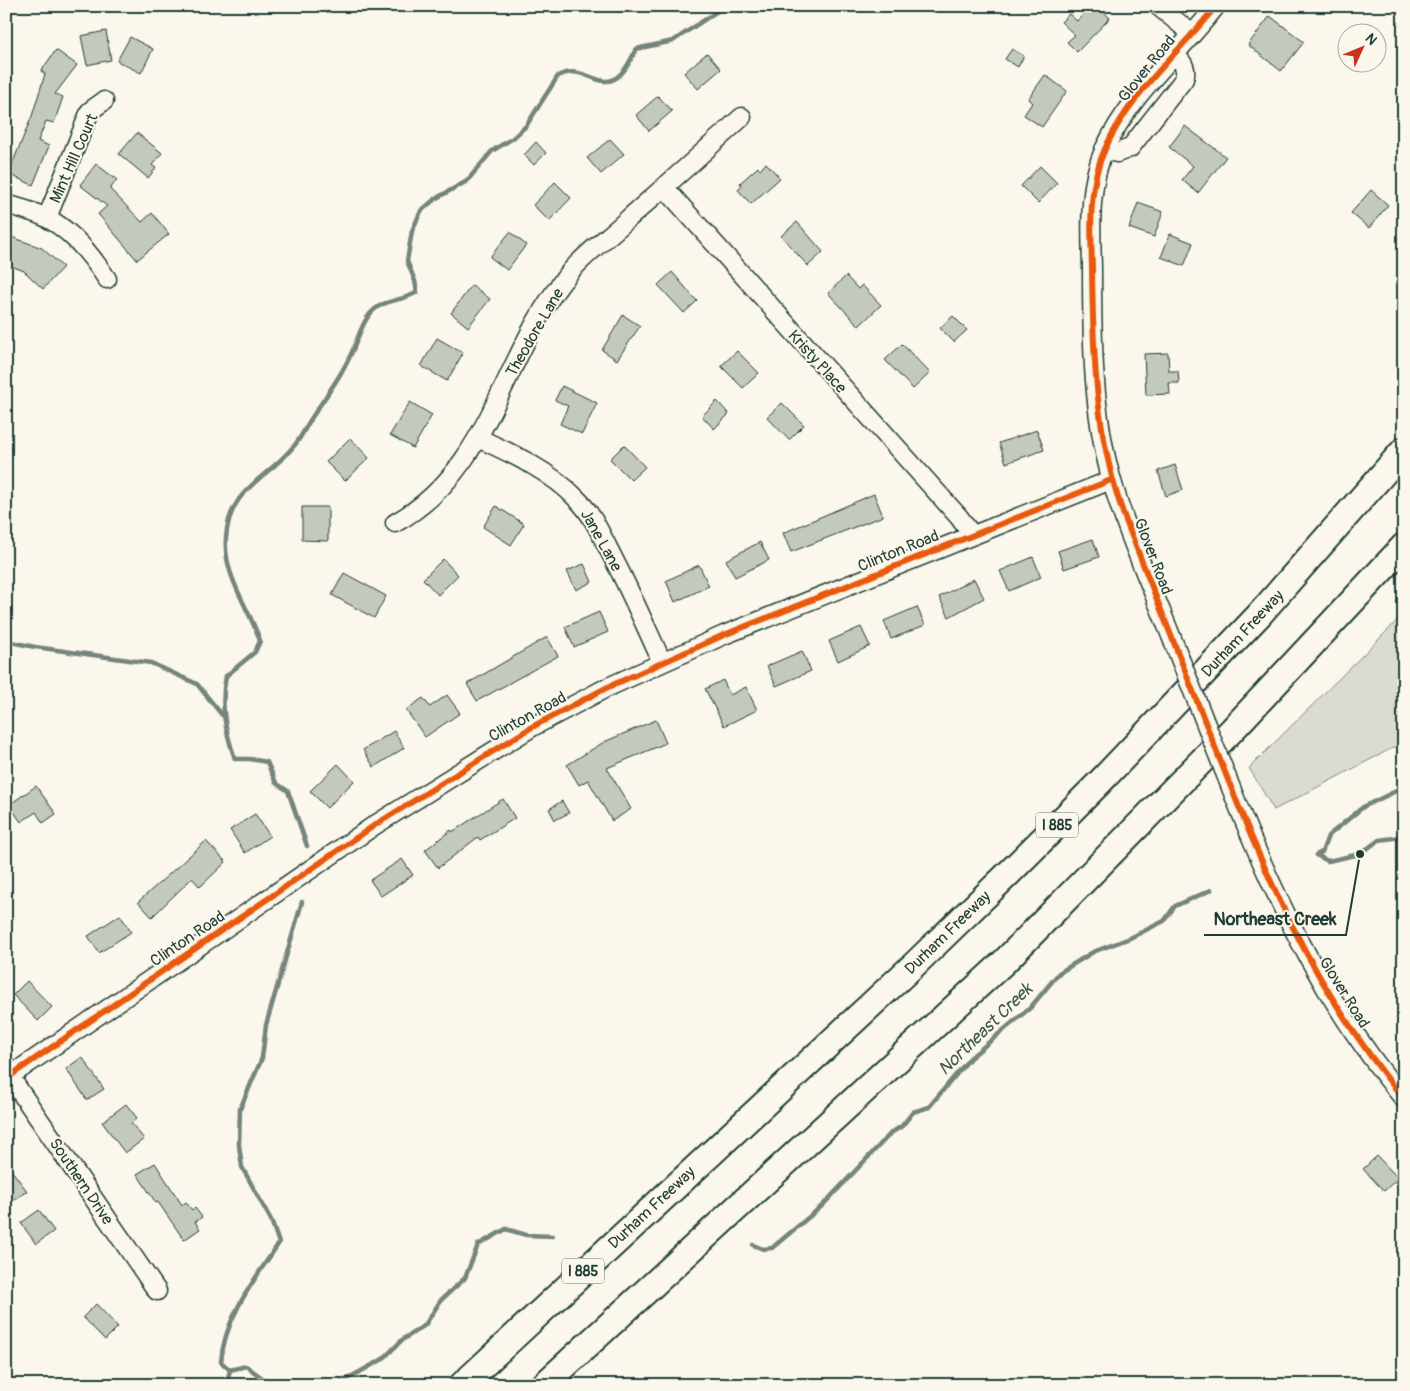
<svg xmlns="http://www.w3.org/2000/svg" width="1410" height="1391" font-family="Pangolin,sans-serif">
<rect width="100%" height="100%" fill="#fbf7ec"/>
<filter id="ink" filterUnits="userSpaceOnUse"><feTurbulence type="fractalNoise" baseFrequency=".02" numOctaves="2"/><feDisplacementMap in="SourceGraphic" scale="10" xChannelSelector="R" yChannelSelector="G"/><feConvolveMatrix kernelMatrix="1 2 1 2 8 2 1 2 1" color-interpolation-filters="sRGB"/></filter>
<g filter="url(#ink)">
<path fill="#dbdcd1" stroke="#7d8c82" d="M1404,612V742L1274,810L1249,768L1390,628Z"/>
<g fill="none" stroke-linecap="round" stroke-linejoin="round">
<g stroke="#74847b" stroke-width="4.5">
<path d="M6,641L35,647L151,663L197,684L222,715"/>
<path d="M307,846L288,791L276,783L267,762L250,759H235C225,730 220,706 226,676L255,652L260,641C249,607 223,576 226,538C229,488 266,480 293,447C300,440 304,430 309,422C323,399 340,379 351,354C358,340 360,326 370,314C383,298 403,302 417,292L415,281L407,261L412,231L421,211L435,199L467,181L492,151L513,138L526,126L558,76C590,58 608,113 636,49L673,41L725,6"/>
<path d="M1316,855L1322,852L1328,836L1363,807L1396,791L1404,784"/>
<path d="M1316,855L1328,861L1360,854L1379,840L1394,838L1404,834"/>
<path d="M753,1245L763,1249L772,1248L822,1206L891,1133L902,1126L913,1112L929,1107L970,1058L1030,1008L1059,973L1093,952L1130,938L1164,921L1175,906L1211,890"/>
<path d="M230,1370L221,1362C224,1318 255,1279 279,1243L271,1220L242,1167L239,1145L240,1109L262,1058L266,1025L302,902"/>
<path d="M230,1370L246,1366L272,1385"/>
<path d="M221,1385L228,1378L230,1370"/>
<path d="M317,1385L320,1382L329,1385"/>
<path d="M336,1385L383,1359L402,1340L425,1325L441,1300L465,1278L478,1245L506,1229L526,1235L553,1236"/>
</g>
</g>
<g fill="#c4c9be" stroke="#1f3d34">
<path d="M1091,6H1097L1110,18L1077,52L1067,42L1075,35L1061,22L1069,14L1077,21Z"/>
<path d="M1270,16L1304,42L1281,71L1248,45Z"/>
<path d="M106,31L111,60L87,65L81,36Z"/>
<path d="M130,37L153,49L141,73L117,61Z"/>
<path d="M1012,49L1024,56L1018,67L1005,59Z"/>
<path d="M56,50L77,65L55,94L63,97L54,123L46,121L38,141L49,146L33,185L8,174L32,116L45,74L41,71Z"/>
<path d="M707,53L721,69L698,89L684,73Z"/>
<path d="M1045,75L1067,91L1042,127L1024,115L1032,103L1028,99Z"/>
<path d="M658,96L672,111L649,131L636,115Z"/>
<path d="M1185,126L1226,157L1198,193L1182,180L1193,166L1169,147Z"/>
<path d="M137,133L162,153L152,165L156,168L148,178L119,154Z"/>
<path d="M610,139L624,154L601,174L587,158Z"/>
<path d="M536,142L546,153L534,165L524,155Z"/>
<path d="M766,163L780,178L751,204L738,190L742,186L740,183L758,167L760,170Z"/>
<path d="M96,164L117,180L110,189L142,222L152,213L169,234L137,260L98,214L107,206L80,185Z"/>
<path d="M1040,166L1057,183L1038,203L1021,186Z"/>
<path d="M555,182L571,198L549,221L533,205Z"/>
<path d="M1371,190L1388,205L1369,228L1351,213Z"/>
<path d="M1138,203L1163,212L1154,237L1129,228Z"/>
<path d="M797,222L823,252L808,266L781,236Z"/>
<path d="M510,232L526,245L507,270L490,257Z"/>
<path d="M1170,234L1193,243L1184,266L1161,257Z"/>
<path d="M6,235L42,248L63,267L43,289L24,271L6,264Z"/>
<path d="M672,272L697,301L684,313L658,285Z"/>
<path d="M846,276L858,289L862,285L881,305L859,326L828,293Z"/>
<path d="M472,285L490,299L468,327L451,313Z"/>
<path d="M623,315L640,326L617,360L602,350Z"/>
<path d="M953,316L967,330L954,342L940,328Z"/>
<path d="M437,338L463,353L447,381L421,366Z"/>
<path d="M902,344L930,373L913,389L885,360Z"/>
<path d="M737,351L759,373L743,388L721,366Z"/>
<path d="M1168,353L1169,371H1178L1179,383H1169L1170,394L1146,395L1144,354Z"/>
<path d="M562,386L597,403L582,434L560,424L568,406L555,400Z"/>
<path d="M717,401L729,414L714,429L702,416Z"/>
<path d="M410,402L432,415L413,448L390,435Z"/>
<path d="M782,403L804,425L789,440L767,417Z"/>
<path d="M1037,430L1044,450L1006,463L999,443Z"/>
<path d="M350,438L369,458L345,481L326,462Z"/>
<path d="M624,445L645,467L631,480L610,459Z"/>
<path d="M1175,465L1183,490L1166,496L1158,471Z"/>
<path d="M874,494L883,516L791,552L783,533Z"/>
<path d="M496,506L524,524L511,545L483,527Z"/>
<path d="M302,507H328V541L302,540Z"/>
<path d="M1093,539L1099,557L1064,569L1058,551Z"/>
<path d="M760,542L769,560L735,577L726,560Z"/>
<path d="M1033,557L1041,577L1009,591L1000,571Z"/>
<path d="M443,559L458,575L438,595L423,579Z"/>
<path d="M584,564L592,582L576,590L567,571Z"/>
<path d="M699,565L709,586L675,602L666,581Z"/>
<path d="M344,573L386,596L374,618L332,595Z"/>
<path d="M974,579L984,598L949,617L939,597Z"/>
<path d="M917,607L925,625L891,639L884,621Z"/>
<path d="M599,612L608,632L574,647L565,627Z"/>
<path d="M861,627L870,646L838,661L829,641Z"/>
<path d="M547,637L558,656L477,701L467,684Z"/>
<path d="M802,651L811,671L776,686L767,666Z"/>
<path d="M723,680L730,695L746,687L757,710L724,726L705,689Z"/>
<path d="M447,695L460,713L425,737L406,710L423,698L430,707Z"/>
<path d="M656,720L666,743L607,768L631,809L612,821L588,780L579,785L567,765L604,742Z"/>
<path d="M394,731L404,748L374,767L363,750Z"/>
<path d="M338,764L354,781L327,808L310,791Z"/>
<path d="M36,786L56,814L43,823L36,812L21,822L9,805Z"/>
<path d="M503,799L515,818L480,840L478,837L438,868L425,850L451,830L452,832Z"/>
<path d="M562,801L569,813L555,820L549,809Z"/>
<path d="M255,814L270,836L245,853L230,830Z"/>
<path d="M206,841L226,862L200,887L192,878L152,917L138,902Z"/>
<path d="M402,859L413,875L381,896L370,880Z"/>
<path d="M120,915L131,932L99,953L88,936Z"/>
<path d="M27,981L52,1007L38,1021L13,995Z"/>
<path d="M82,1057L104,1089L87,1100L66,1069Z"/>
<path d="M126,1104L137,1118L131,1123L144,1139L125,1153L102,1122Z"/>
<path d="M1377,1156L1398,1178L1384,1191L1363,1169Z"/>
<path d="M6,1163L27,1191L6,1206Z"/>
<path d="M155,1163L182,1205L186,1202L192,1210L195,1208L202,1217L195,1222L200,1229L184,1240L158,1202L156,1203L137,1174Z"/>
<path d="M39,1210L54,1231L36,1244L21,1223Z"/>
<path d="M96,1304L118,1327L105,1340L83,1317Z"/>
</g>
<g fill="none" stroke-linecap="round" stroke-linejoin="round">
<defs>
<g id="minor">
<path d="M1158,6L1192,34"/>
<path d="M1104,150L1117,153L1130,148L1184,79C1188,68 1182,61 1174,54"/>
<path d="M664,187L959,517L972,535"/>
<path d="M6,204C19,208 35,212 47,218C72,231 92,256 107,279"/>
<path d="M47,218L90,111L104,101"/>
<path d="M478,438C513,454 552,472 578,500C592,514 601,534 610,552C629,588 645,625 662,662"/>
<path d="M395,523C494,468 501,353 570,272C587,252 610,236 629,218C667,185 705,151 742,117"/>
<path d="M1171,636C1151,585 1127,534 1112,481C1092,412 1092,338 1092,267C1091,228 1088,185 1105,148C1131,93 1179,54 1216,6"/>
<path d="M1235,798C1278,907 1329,1009 1404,1099"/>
<path d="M6,1071L157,1291"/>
<path d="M10,1076L375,825L532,727L606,688L724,635L1111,480"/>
</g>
<g id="highway">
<path d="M462,1385L916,963L1009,873L1100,782L1259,615L1404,450"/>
<path d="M544,1385L1004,962L1232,730L1404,546"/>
</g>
</defs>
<use href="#minor" stroke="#1f3d34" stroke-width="21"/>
<use href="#highway" stroke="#1f3d34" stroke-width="29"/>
<use href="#minor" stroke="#fbf7ec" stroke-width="18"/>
<use href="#highway" stroke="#fbf7ec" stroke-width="25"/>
<defs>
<path id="minor-bridge" d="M1171,636L1235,798"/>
</defs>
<use href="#minor-bridge" stroke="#1f3d34" stroke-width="21" stroke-linecap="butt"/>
<use href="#minor-bridge" stroke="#fbf7ec" stroke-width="18"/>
<defs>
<g id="cycleway">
<path d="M1216,6C1179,53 1130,93 1105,149C1088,185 1091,229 1092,268C1093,354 1095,439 1126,521C1155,594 1184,668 1213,742C1265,874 1312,988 1404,1099"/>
<path d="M10,1076L375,825L532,727L606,688L724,635L1111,480"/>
</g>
</defs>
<use href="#cycleway" stroke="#fbf7ec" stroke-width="9"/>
<use href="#cycleway" stroke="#e8590c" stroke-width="6"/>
</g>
</g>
<g text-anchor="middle" stroke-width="4" stroke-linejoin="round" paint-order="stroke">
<g fill="#fbf7ec" stroke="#61756b" stroke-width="1">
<rect x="1036" y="812.5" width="42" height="25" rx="4"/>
<rect x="562" y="1258.5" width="42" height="25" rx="4"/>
</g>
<g font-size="15" font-weight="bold" fill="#1f3d34">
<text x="1057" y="830">I 885</text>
<text x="583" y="1276">I 885</text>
</g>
<g font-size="16" fill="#1f3d34" stroke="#fbf7ec">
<text transform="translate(1146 68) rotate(-51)" y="6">Glover Road</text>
<text transform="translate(73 158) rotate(-66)" y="6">Mint Hill Court</text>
<text transform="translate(534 332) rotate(-60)" y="6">Theodore Lane</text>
<text transform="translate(818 361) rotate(48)" y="6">Kristy Place</text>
<text transform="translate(602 540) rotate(61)" y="6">Jane Lane</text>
<text transform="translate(898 550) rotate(-22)" y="6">Clinton Road</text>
<text transform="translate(1154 556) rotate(69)" y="6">Glover Road</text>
<text transform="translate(1242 633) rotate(-47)" y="6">Durham Freeway</text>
<text transform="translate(527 716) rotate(-29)" y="6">Clinton Road</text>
<text transform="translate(947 932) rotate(-44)" y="6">Durham Freeway</text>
<text transform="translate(187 938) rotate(-34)" y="6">Clinton Road</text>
<text transform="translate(1345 992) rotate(58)" y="6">Glover Road</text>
<text transform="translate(82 1181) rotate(56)" y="6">Southern Drive</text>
<text transform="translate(651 1207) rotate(-43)" y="6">Durham Freeway</text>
</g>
<g font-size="18" font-style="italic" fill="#425b52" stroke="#fbf7ec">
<text transform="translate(985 1029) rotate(-44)" y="6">Northeast Creek</text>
</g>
</g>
<path fill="none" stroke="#1f3d34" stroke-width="2" d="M1360 854L1346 935H1204"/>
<circle fill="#1f3d34" stroke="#fbf7ec" stroke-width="2" cx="1360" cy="854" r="5"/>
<g font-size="18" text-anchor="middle" font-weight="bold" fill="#1f3d34" stroke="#fbf7ec" stroke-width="4" stroke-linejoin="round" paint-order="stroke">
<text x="1275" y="925">Northeast Creek</text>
</g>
<rect width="1410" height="1391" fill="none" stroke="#fbf7ec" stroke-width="25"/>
<rect x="12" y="12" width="1385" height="1366" fill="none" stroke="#1f3d34" stroke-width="2" filter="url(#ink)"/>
<g transform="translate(1362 48) rotate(46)"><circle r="24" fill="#fbf7ec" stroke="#a3ada2"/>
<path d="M0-4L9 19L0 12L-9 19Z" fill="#c8321e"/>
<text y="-8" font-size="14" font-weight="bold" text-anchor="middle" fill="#1f3d34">N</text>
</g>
</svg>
